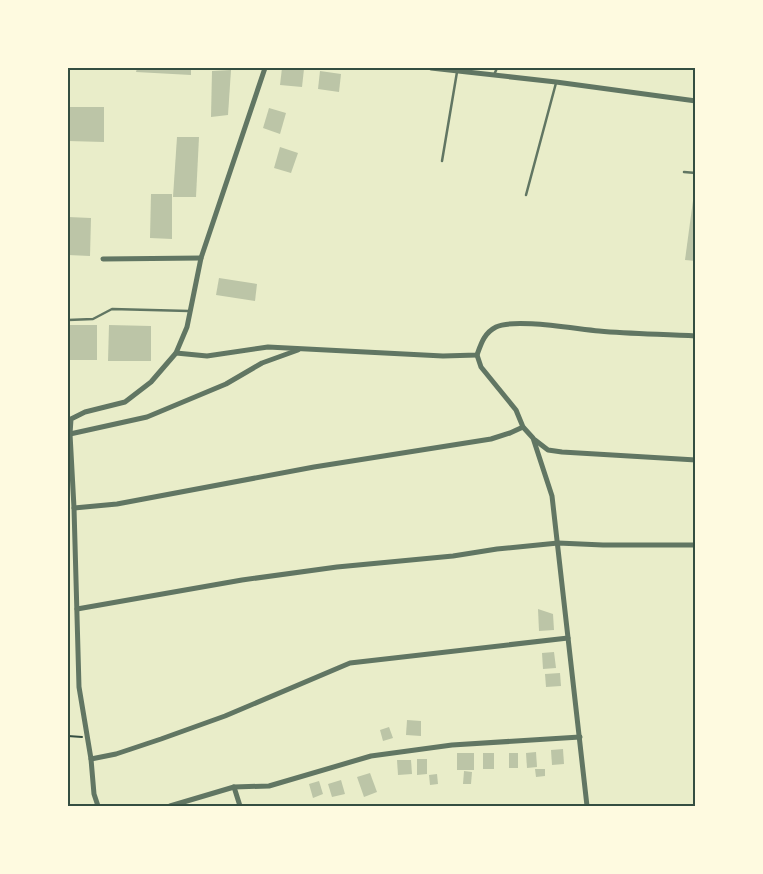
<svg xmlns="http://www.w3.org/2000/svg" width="763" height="874" font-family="Signika,sans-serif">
<rect width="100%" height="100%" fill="#e9edc9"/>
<g fill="#bcc5a7">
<path d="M137,68H191V75L136,72Z"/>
<path d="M282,68L304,69L302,87L280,85Z"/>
<path d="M231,70L228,115L211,117L212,71Z"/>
<path d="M320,71L341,74L339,92L318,89Z"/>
<path d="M68,107H104V142L68,141Z"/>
<path d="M269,108L286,113L280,134L263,128Z"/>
<path d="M177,137H199L196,197H173Z"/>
<path d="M280,147L298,153L291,173L274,168Z"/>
<path d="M694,193H696V261L685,260Z"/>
<path d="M151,194H172V239L150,238Z"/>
<path d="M68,217L91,218L90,256L68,255Z"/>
<path d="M219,278L257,284L255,301L216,295Z"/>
<rect x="68" y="325" width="29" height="35"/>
<path d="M109,325L151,326V361H108Z"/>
<path d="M538,609L553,614L554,630L539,631Z"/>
<path d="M554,652L556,668L543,669L542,653Z"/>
<path d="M560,673L561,686L546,687L545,674Z"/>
<path d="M407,720L421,721V736L406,735Z"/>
<path d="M389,727L393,738L383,741L380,730Z"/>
<path d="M563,749L564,764L552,765L551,750Z"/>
<path d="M536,752L537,767L527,768L526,753Z"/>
<rect x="457" y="753" width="17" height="17"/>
<rect x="483" y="753" width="11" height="16"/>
<rect x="509" y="753" width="9" height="15"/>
<path d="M417,759H427V774L417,775Z"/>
<path d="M397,760H411L412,774L398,775Z"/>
<path d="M535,769H545V776L536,777Z"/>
<path d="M464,771L472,772L471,784H463Z"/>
<path d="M370,773L377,792L364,797L357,777Z"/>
<path d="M437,774L438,784L430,785L429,775Z"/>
<path d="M341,780L345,794L332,797L328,784Z"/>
<path d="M319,781L323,794L313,798L309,784Z"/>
</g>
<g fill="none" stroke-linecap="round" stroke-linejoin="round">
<path stroke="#344e41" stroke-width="2" d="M68,736L82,737"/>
<g stroke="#617663" stroke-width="2.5">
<path d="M494,75L497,68"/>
<path d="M442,161L457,72"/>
<path d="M684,172L696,173"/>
<path d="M526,195L556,83"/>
<path d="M68,320L93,319L112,309L189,311"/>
</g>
<g stroke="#617663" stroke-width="5">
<path d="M431,68L556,82L696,101"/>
<path d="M103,259L201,258"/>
<path d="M176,353L207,356L268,347L443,356L477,355C481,344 484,333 496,327C515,318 575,329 599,331C631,334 663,334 696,336"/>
<path d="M477,355L481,367L516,410L523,427L533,438L552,496L587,806"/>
<path d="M70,434L147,417L226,384L262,363L298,350"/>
<path d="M535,440L548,450L562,452L696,460"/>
<path d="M74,508L117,504L314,467L491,439L510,433L523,427"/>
<path d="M77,609L242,580L337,567L453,556L497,549L558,543L603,545H696"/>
<path d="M91,759L116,754L161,739L225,716L350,663L568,638"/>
<path d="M234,787L240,806"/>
<path d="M98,806L94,794L91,759L79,687L74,508L70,434L71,419L85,412L125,402L151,382L176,353L187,327L201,258L265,68"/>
<path d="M170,806L234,787L269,786L371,756L452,745L580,737"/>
</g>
</g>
<rect width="763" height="874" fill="none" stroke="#fefae0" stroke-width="138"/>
<rect x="69" y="69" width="625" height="736" fill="none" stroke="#344e41" stroke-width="2"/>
</svg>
